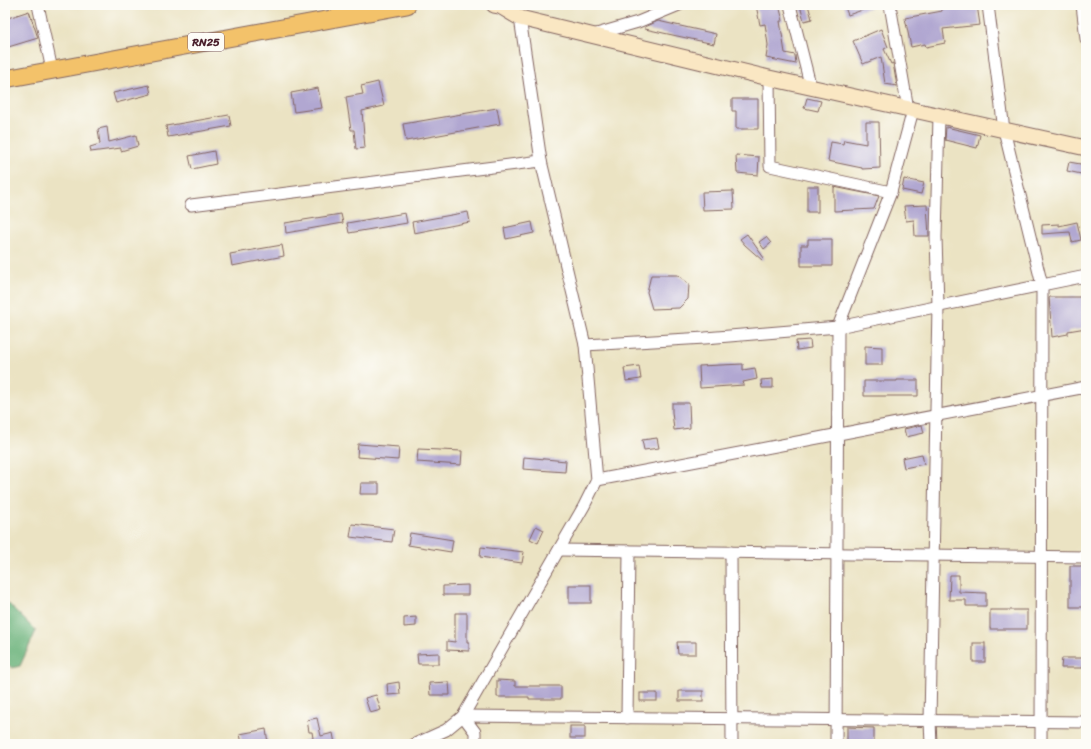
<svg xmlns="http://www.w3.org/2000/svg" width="1091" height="749" font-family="Sriracha,sans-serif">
<rect width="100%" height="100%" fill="#fdfcf7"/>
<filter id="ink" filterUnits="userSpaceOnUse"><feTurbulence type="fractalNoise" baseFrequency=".025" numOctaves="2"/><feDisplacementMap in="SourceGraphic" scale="8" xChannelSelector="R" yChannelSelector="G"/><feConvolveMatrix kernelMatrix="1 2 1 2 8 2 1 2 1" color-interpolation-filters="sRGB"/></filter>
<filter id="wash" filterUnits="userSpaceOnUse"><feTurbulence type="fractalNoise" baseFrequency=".012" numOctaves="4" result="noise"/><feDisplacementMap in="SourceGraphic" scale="16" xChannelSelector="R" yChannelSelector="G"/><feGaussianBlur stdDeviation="0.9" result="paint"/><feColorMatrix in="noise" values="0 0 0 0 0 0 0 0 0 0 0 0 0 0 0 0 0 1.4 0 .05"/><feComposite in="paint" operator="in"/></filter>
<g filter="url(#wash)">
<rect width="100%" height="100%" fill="#ebe3c3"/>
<path fill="#68b178" stroke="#596852" d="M5,600L36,631L20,666L12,668L5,662Z"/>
<g id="blocks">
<g fill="#b1a7d1">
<path d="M756,5H779L783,21H780L785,53L795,55L796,64L766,58L768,45L765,24L760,25Z"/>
<path d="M800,5H808L812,19L804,21Z"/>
<path d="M844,5H873L874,6L848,15Z"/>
<path d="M941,5H977L980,25L943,29L945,43L926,47L925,44L911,47L905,18L942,11Z"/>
<path d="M29,11L38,38L5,48V19Z"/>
<path d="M658,21L716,34L714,44L645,29V27Z"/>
<path d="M881,29L888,47L884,49L891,64L893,63L897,86L885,84L881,57L863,64L853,41Z"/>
<path d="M378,82L384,106L362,111L365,148L356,149L354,130H351L346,97L363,94L361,86Z"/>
<path d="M149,85L151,94L116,103L113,93Z"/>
<path d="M318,88L322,108L294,112L291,93Z"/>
<path d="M807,98L821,101L818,111L804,108Z"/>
<path d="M732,99H758V129H736V111H732Z"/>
<path d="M497,108L500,124L406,141L403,124Z"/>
<path d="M229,115L231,126L168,137L166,126Z"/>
<path d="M866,122H879L880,168L862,169V168L828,161L831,142L843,144L844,140L866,144Z"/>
<path d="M107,127L109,142L136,135L138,146L121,151V148L91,152L90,147L100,144L98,129Z"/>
<path d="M946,127L980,135L977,148L945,140Z"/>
<path d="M214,151L216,164L192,169L189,156Z"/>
<path d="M736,155L759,157L758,175L737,173Z"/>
<path d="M1069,162L1086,165V175L1067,171Z"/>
<path d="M904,179L924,183L921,194L902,190Z"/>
<rect x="807" y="186" width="11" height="26"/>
<path d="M834,187L879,196L874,209L834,211Z"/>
<path d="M733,191L734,209L703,210L702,192Z"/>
<path d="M927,205L929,236H915L914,220L906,221L904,206Z"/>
<path d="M468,212L470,222L414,233L412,222Z"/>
<path d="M405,213L407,223L349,233L347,223Z"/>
<path d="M341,214L343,223L286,233L285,223Z"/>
<path d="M532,222L534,233L506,239L504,228Z"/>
<path d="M1077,222L1081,240L1072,242L1070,232L1042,234V225L1059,224V226Z"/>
<path d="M747,234L764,258L762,260L745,245L740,239Z"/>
<path d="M766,237L771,243L764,249L759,242Z"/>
<path d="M808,239H832V266H801V245H808Z"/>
<path d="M282,245L284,256L232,266L230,254Z"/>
<path d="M651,275H678L689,284L688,299L679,308L652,309L647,292Z"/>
<path d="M1049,297H1084L1086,328L1068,331V334L1052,337Z"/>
<path d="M810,340L811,348L797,350L796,341Z"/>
<path d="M865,346L882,347V365H865Z"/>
<path d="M743,364V370L755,368L757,379L743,382L744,385L700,388L699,366Z"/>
<path d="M639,366L641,379L626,381L624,368Z"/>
<path d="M773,379V388H762L761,380Z"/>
<path d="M897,380H918V396H864V381H897Z"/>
<path d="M672,403H689L690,428L674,430L672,412Z"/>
<path d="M922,425L924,433L906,437L904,429Z"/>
<path d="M657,438L659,448L644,450L642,440Z"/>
<path d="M358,444L399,447L398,460L357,457Z"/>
<path d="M418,449L462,451L461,465L417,462Z"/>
<path d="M922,454L924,464L904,468L902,458Z"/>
<path d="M524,457L566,461L565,472L523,469Z"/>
<path d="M361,483H379V494H360Z"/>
<path d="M352,524L394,529L392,542L350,537Z"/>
<path d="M536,526L544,530L538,543L530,539Z"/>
<path d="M410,533L453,540L451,552L408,545Z"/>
<path d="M481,547L524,552L522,563L480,557Z"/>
<rect x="1070" y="566" width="16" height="41"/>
<path d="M950,575H959V592L986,593V606H966V600H949Z"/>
<path d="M468,585V595H443V586Z"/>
<rect x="569" y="585" width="22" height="18"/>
<rect x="990" y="610" width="37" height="19"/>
<path d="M455,613H467V642H469V651L447,650V641L455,642Z"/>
<path d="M416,617V626L404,627V618Z"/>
<path d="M677,642H696V654H678Z"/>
<rect x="973" y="643" width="12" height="19"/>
<path d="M439,653V664H418L417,654Z"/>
<path d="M1062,658H1083V668H1061Z"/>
<path d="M497,680L515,681V686H561V699H529V697H497Z"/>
<path d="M399,682L400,694L388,695L387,684Z"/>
<path d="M449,682L450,695H430L429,683Z"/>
<rect x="679" y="691" width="24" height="10"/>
<rect x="640" y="693" width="17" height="8"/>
<path d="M376,695L381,710L370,713L365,698Z"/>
<path d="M317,718L321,736L333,733L335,744H303L302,741L313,738L312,732H309L307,720Z"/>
<rect x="570" y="726" width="15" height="12"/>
<path d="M847,727L874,728V744H847Z"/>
<path d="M266,729L268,744H242L240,734Z"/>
</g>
</g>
</g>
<g filter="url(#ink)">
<use href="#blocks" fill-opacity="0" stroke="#826460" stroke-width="1"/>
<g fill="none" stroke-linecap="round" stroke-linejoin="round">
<defs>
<g id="minor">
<path d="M38,5L52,70"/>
<path d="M790,5L811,88"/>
<path d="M890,5L908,109"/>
<path d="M988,5L1004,130L1042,285L1041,744"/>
<path d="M1082,5L1086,39"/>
<path d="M520,18L541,161L585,345"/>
<path d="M593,35L638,22L679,5"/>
<path d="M769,78L770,166L891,192"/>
<path d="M191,205L541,161"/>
<path d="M597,480L1086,387"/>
<path d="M559,550L1086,557"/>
<path d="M731,552L732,744"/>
<path d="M463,716L1086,722"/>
<path d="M463,716L475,732V744"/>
<path d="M627,718L629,551"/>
<path d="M415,744L446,730L463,716L584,506L597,480L585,345L705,338L838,327L1086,276"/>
<path d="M836,744L838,327L891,192L913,110"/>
<path d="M931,744L930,721L938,306L936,237L939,116"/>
</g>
<path id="secondary" d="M494,5L500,6L520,18L769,78L1086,148"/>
<path id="primary" d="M5,79L407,5"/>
</defs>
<use href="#minor" stroke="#826460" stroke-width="13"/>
<use href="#secondary" stroke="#826460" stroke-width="17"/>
<use href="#primary" stroke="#826460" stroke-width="19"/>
<use href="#minor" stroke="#fff" stroke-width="11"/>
<use href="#secondary" stroke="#fae7c3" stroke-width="15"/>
<use href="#primary" stroke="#f3c26a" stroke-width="17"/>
</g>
</g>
<g text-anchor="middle" stroke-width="3" stroke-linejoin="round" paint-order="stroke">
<rect fill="#fdfcf7" stroke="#806168" stroke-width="1" x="188" y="33" width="36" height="18" rx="3"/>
<g font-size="11" font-weight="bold" fill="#4a1f2b">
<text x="206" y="46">RN25</text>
</g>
</g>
<rect width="1091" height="749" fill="none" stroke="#fdfcf7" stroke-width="20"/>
</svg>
